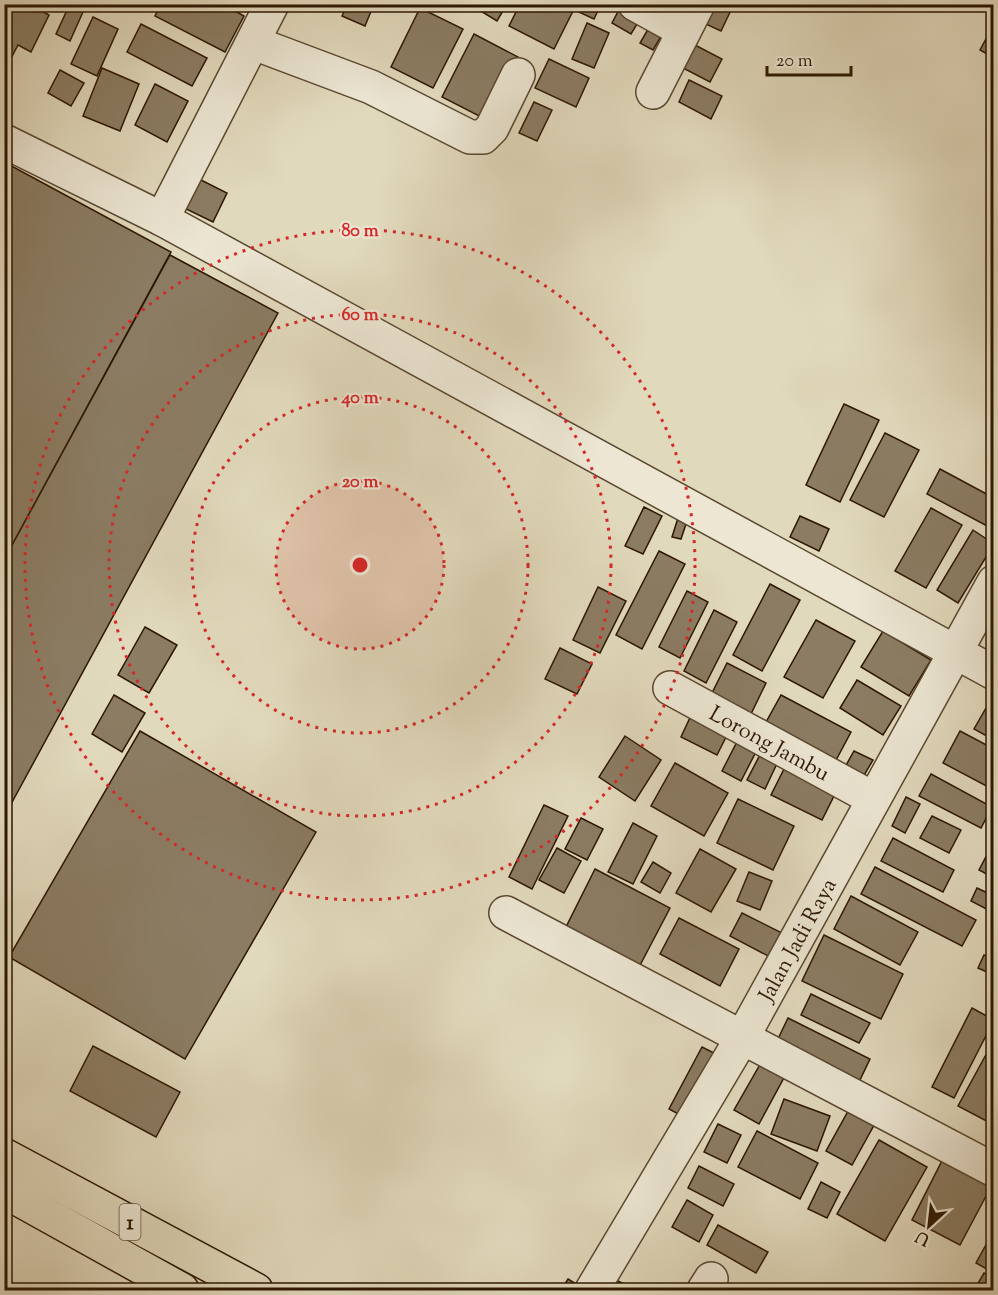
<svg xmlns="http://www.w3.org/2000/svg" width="998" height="1295" font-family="'Sorts Mill Goudy',serif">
<rect width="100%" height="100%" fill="#e1d9bc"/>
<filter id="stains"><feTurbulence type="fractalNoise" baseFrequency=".00333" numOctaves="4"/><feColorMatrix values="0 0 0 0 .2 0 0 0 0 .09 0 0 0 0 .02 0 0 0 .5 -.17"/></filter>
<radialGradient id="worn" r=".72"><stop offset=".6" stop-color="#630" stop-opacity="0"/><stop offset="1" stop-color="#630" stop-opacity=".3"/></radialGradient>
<g fill="#8b7c63" stroke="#2d1702" stroke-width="1.5">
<path d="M4,4H30L49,15L31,52L18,45L4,72Z"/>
<path d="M161,4H223L244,16L225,52L155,16Z"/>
<path d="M347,4H374L365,26L342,16Z"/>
<path d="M483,4H507L497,21L479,10Z"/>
<path d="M520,4H560L573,11L554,49L509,26Z"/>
<path d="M572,4H601L594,19L570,8Z"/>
<path d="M622,4L643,14L631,34L612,23Z"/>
<path d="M705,4L733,6L721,31L697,20Z"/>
<path d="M69,6L83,12L70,41L56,34Z"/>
<path d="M420,8L463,29L433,88L391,67Z"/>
<path d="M93,17L118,29L97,76L71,64Z"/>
<path d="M587,23L609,33L594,68L572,59Z"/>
<path d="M141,24L207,58L192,86L127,52Z"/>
<path d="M650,26L663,33L653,50L640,43Z"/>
<path d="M993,26H994V58L980,50Z"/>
<path d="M474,34L520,58L489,121L442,97Z"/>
<path d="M693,44L722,59L710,82L681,67Z"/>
<path d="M549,59L589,78L576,107L535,88Z"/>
<path d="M102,68L139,84L120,131L83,116Z"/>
<path d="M60,70L84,83L71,106L48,93Z"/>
<path d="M689,80L722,96L711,119L679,102Z"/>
<path d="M155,84L188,101L167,142L135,125Z"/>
<path d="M534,102L552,110L537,141L519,133Z"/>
<path d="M4,162L171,252L4,560Z"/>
<path d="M193,176L227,193L213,222L178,205Z"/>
<path d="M170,255L278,313L4,817V560Z"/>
<path d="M844,404L879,420L840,502L806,485Z"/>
<path d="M885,433L919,450L884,517L850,500Z"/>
<path d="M940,469L994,498L991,528L927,494Z"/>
<path d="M644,507L662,516L643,554L625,546Z"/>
<path d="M931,508L962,525L926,588L895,571Z"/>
<path d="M800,516L829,529L819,551L790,537Z"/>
<path d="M678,518L687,521L681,539L672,537Z"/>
<path d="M973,530L994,544L958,603L937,590Z"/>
<path d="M659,551L685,564L642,649L616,635Z"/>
<path d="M770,584L800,600L762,671L733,655Z"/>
<path d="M598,587L626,601L600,653L573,640Z"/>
<path d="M687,591L708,602L680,658L659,647Z"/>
<path d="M714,610L737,622L706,683L684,671Z"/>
<path d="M816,620L855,641L823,698L784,677Z"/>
<path d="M145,627L177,645L149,693L118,675Z"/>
<path d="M883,631L931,660L909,696L861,667Z"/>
<path d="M560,648L592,664L577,694L545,679Z"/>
<path d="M727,663L766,683L750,716L710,697Z"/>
<path d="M857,680L901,706L883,735L840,708Z"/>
<path d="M994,694V740L974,729Z"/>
<path d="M114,695L145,713L122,752L92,734Z"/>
<path d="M781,695L851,732L835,762L765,724Z"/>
<path d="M695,707L732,725L717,755L681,737Z"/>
<path d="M140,731L316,832L185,1059L9,957Z"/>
<path d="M960,731L994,749V790L943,763Z"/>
<path d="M742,732L761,742L741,781L722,771Z"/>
<path d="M625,736L661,760L635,801L599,777Z"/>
<path d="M765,745L782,753L765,789L747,780Z"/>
<path d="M854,751L873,760L863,777L845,767Z"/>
<path d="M788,761L839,786L822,820L771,795Z"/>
<path d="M675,763L728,793L704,836L651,806Z"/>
<path d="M931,774L992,807L981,828L919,796Z"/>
<path d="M906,797L920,804L905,833L892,826Z"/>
<path d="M738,799L794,826L773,870L717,843Z"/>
<path d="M544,805L568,816L532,889L509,877Z"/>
<path d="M932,816L961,830L949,853L920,838Z"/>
<path d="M581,818L603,829L587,860L565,849Z"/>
<path d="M633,823L657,836L633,884L608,872Z"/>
<path d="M893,838L954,870L943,892L881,861Z"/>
<path d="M557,848L581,861L564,893L539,880Z"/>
<path d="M700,849L736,869L711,912L676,893Z"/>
<path d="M989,851L994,853V878L979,870Z"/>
<path d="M653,862L671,873L660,893L641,882Z"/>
<path d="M875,867L976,920L962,946L861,894Z"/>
<path d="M595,869L670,908L638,969L564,931Z"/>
<path d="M749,872L772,881L760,910L737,901Z"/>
<path d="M977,888L994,896V913L971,901Z"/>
<path d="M851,896L918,932L900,965L834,929Z"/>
<path d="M742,913L784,934L772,958L730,936Z"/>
<path d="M679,918L739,949L720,986L660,954Z"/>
<path d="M824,935L903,974L881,1019L802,981Z"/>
<path d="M984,955L994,959V975L978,968Z"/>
<path d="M811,994L870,1023L859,1043L801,1015Z"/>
<path d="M972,1008L994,1020L954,1098L932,1087Z"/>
<path d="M788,1018L870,1059L859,1082L777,1041Z"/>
<path d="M994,1040V1125L958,1106Z"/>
<path d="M93,1046L180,1092L156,1137L70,1091Z"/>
<path d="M702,1047L716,1054L682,1116L669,1109Z"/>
<path d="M762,1061L786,1074L759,1124L734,1110Z"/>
<path d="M784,1099L830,1116L817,1151L771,1134Z"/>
<path d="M852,1104L878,1118L852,1165L826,1151Z"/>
<path d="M718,1124L741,1135L727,1163L704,1152Z"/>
<path d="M757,1131L818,1163L800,1199L738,1167Z"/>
<path d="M879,1140L927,1167L885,1241L837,1214Z"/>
<path d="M949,1147L994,1181L960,1245L912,1220Z"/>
<path d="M699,1166L734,1184L723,1206L688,1188Z"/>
<path d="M821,1182L840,1192L827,1218L808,1209Z"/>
<path d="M687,1200L713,1215L699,1242L672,1227Z"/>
<path d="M718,1225L768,1252L756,1273L707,1245Z"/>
<path d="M993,1232L994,1269L992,1272L976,1263Z"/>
<path d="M984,1273L994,1278V1290H974Z"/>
<path d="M568,1279L581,1287L579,1290H561Z"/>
<path d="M614,1279L632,1288L630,1290H607Z"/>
</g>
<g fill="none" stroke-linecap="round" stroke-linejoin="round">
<defs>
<g id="street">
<path d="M635,4L684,31"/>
<path d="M254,43L371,87L470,137H483L492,128L518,75"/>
<path d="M653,92L698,4"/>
<path d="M4,141L162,219L994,673"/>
<path d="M162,219L272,4"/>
<path id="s1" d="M670,688L872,798"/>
<path d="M506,913L994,1170"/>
<path id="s2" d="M592,1290L742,1038L994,582"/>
<path d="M704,1290L711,1279"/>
</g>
<g id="highway">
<path d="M4,1155L256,1290"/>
<path d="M4,1191L182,1290"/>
</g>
</defs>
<use href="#street" stroke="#5a4830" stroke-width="36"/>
<use href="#highway" stroke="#2d1702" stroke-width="36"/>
<use href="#street" stroke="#ece6d3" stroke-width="33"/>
<use href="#highway" stroke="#e1d9bc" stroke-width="33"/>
</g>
<circle cx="360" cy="565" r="84" fill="#d62828" fill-opacity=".12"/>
<g fill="none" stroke="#d62828" stroke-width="3" stroke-dasharray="3 6">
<circle cx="360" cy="565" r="84"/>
<circle cx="360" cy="565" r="168"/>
<circle cx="360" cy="565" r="251"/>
<circle cx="360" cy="565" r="335"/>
</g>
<g text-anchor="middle" stroke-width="4.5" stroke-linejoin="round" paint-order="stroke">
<rect fill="#ece6d3" stroke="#665541" stroke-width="1.5" x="119.5" y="1204" width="21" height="36" rx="4.5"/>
<g font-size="21" font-weight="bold" fill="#2d1702">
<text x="130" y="1229">1</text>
</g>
<g font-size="22" fill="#2d1702" stroke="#ece6d3">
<text dy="8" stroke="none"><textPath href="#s1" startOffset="114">Lorong Jambu</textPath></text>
<text dy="8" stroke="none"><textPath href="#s2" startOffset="406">Jalan Jadi Raya</textPath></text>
</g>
</g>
<circle cx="360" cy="565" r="9" fill="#d62828" stroke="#ece6d3" stroke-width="3"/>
<g font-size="18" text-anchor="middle" font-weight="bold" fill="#d62828" stroke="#ece6d3" stroke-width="4.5" stroke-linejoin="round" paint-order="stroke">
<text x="360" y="236">80 m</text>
<text x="360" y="320">60 m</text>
<text x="360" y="403">40 m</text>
<text x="360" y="487">20 m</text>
</g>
<rect width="998" height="1295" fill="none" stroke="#e1d9bc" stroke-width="24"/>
<rect x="6" y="6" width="986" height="1283" fill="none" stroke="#2d1702" stroke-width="3"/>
<rect x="12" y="12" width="974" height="1271" fill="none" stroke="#2d1702" stroke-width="1.5"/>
<g transform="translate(929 1226) rotate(207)" stroke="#ece6d3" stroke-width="4.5" paint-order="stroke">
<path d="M0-4.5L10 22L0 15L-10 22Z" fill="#2d1702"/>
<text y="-9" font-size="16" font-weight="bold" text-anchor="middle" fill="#2d1702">U</text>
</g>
<path d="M767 66v9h84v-9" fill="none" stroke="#2d1702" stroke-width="3"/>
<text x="776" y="66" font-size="18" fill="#2d1702" stroke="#ece6d3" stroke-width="4.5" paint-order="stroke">20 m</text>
<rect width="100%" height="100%" filter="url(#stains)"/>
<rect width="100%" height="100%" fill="url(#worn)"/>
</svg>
